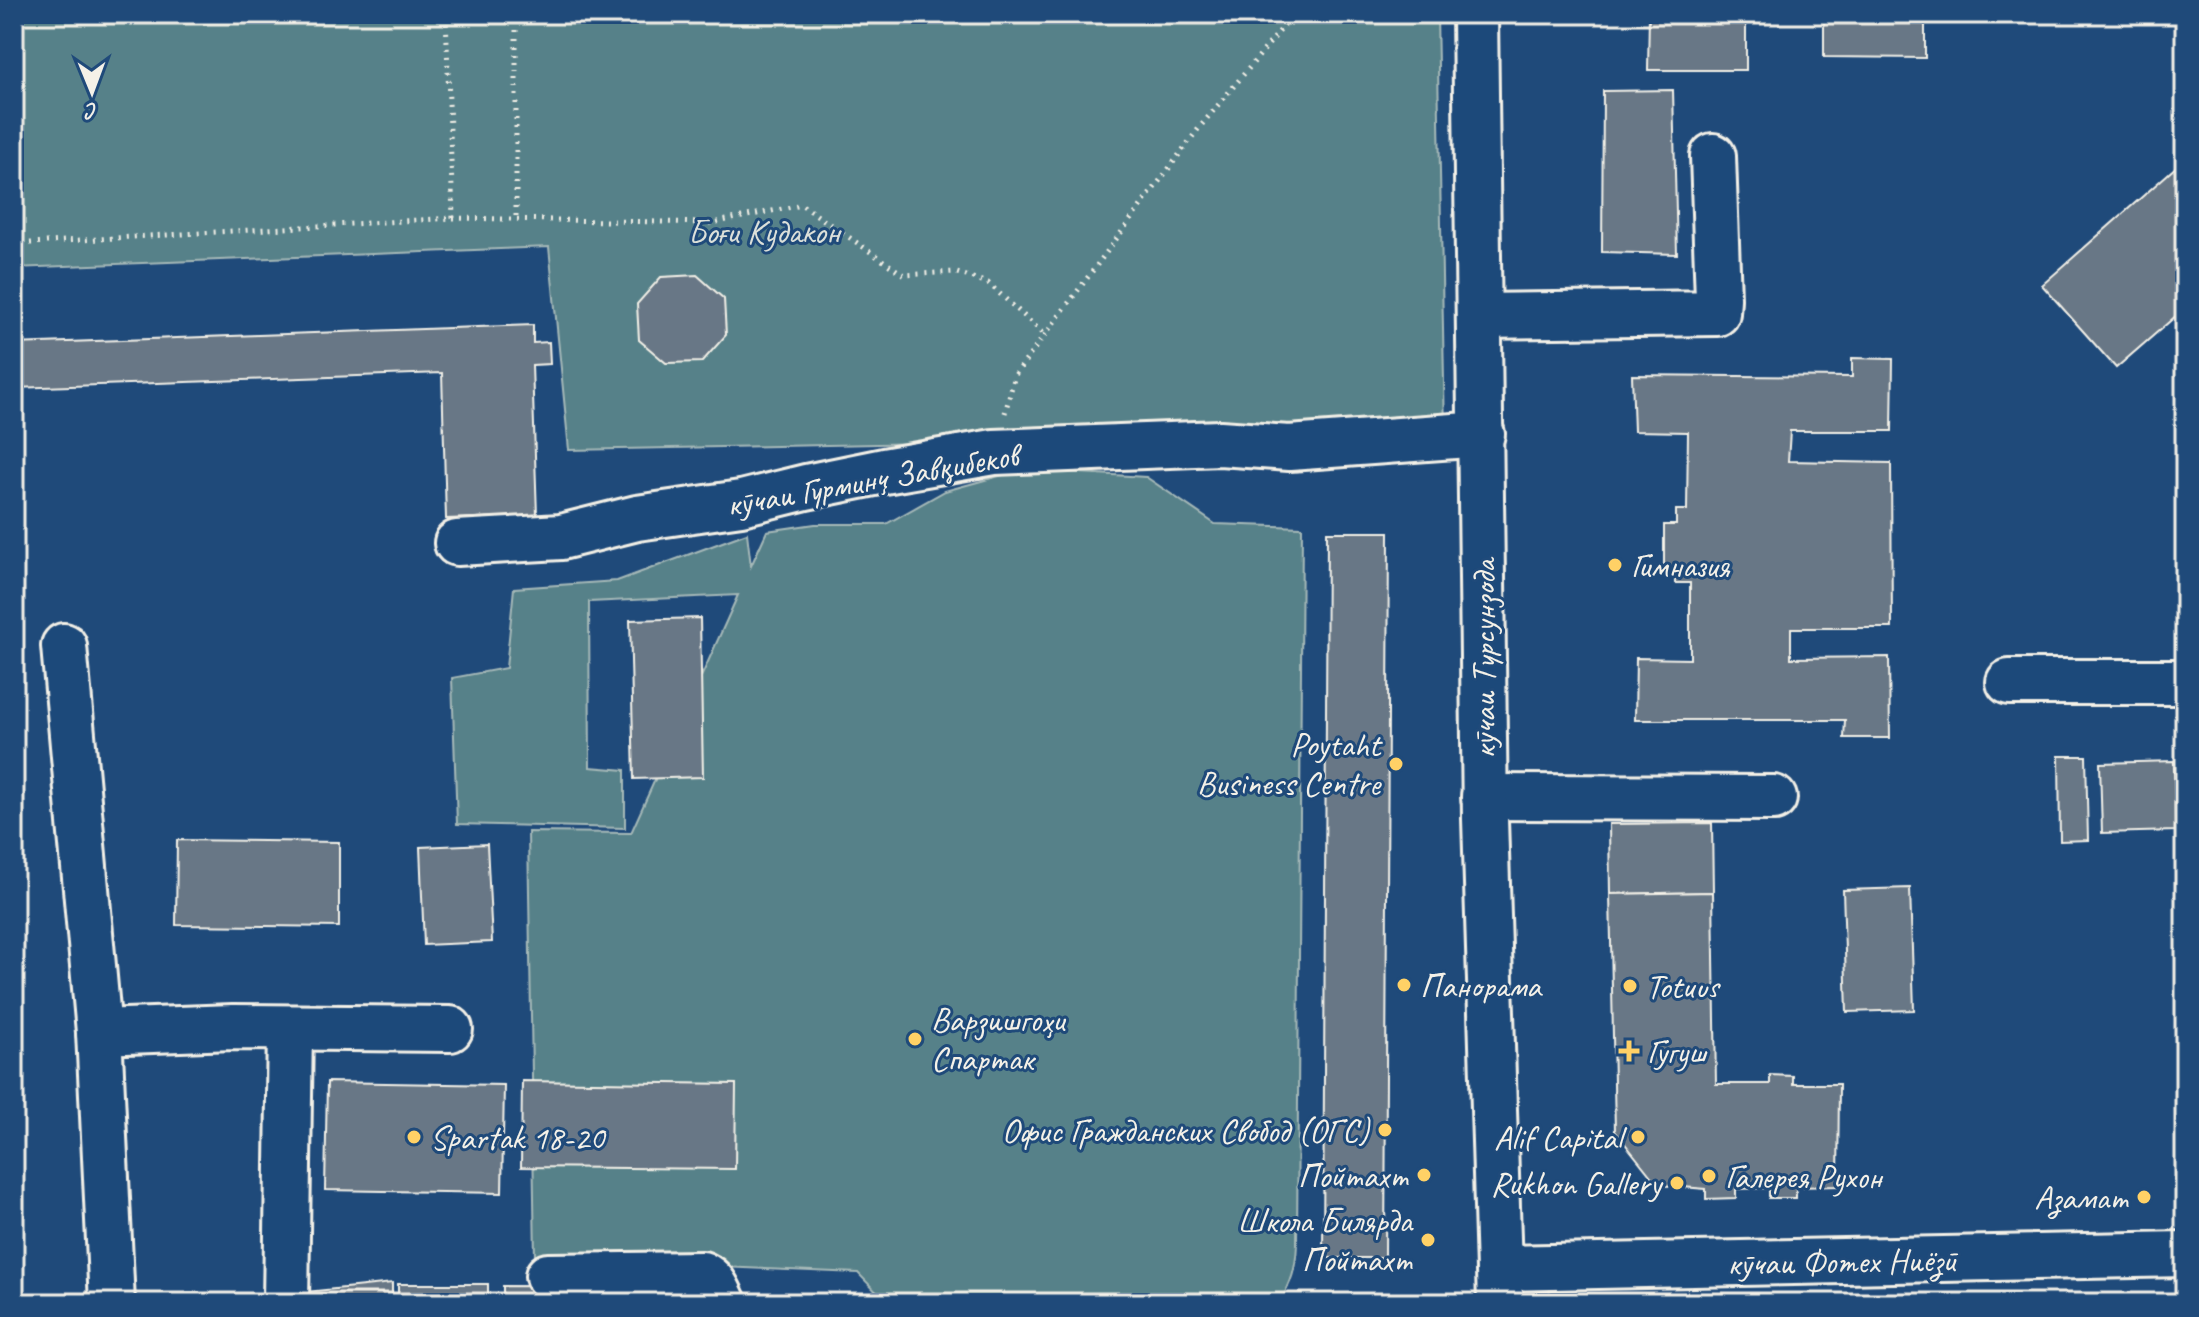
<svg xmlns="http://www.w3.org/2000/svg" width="2199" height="1317" font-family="Caveat,sans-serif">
<rect width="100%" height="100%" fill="#1f4a7a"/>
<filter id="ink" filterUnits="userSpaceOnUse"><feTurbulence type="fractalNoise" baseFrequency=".0125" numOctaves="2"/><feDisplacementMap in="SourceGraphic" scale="16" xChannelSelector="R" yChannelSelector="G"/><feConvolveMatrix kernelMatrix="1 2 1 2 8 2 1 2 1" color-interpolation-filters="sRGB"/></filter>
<g filter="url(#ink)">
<g fill="#578189" stroke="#a6b9b8" stroke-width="2">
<path d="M14,14H1437L1445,433L569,450L549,247L14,268Z"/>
<path d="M1063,472L1146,477L1215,524L1302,527L1297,1244C1296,1268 1292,1283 1279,1303H887L858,1273L535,1259L528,832L631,833L738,595L589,602L590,767L625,770V828L457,824L452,678L506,668L514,588L617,581L747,533L751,566L767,531L815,524H886L945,491L1003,475Z"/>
</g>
<g fill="#677786" stroke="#f4f1e8" stroke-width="2">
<path d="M1649,14H1746V70H1648Z"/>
<path d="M1824,14H1925V58L1824,57Z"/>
<path d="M1673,90L1677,254L1602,252L1603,91Z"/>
<path d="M2185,159V308L2116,368L2042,285Z"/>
<path d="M697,275L724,299L726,335L702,362L666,363L639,340L637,304L661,277Z"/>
<path d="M533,325V343L549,342L550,364L532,365L537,516L446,519L442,373L14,388V344Z"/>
<path d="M1852,358L1893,359L1892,431H1790L1788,461L1891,463L1892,628H1791V658L1889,657L1890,738H1844L1845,720H1635L1636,658L1690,659V583H1675V568H1664V525H1676V510H1687L1688,432L1634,431L1632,375L1852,377Z"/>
<path d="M1327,532H1389L1385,1258H1323Z"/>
<path d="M700,618L703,777L634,779L630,620Z"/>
<path d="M2059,756H2086L2088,840L2060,841Z"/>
<path d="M2174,761L2176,831L2102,833L2100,763Z"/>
<path d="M1712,823L1713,892L1610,894L1609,824Z"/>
<path d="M177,840L339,842V927L176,925Z"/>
<path d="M487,844L492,942L424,945L420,847Z"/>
<path d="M1910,888L1914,1010L1847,1012L1843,890Z"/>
<path d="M1713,892L1716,1084H1770V1075L1793,1076V1084H1839L1838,1186L1796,1187V1198H1769V1188L1736,1189V1198L1706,1199V1189L1658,1185L1615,1131L1610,894Z"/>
<path d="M522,1081L736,1084L735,1169L521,1167Z"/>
<path d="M327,1082L504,1085L502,1193L325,1190Z"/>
<path d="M392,1283V1303H307V1292Z"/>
<rect x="398" y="1284" width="90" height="19"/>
<path d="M503,1286L707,1287V1303H503Z"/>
</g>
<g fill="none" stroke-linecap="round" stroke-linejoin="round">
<defs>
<g id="minor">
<path d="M1480,316L1717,313L1718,299L1713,156"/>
<path d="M457,543L561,537L637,518L741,503L806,487L884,471L994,452L1220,443L1289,448L1482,434"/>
<path d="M64,646L99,1032L112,1303"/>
<path d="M2009,682H2185"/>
<path d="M1484,797L1774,798"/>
<path d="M99,1032L233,1027L450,1029"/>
<path d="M1500,1268L2185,1254"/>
<path d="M548,1276L702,1274C715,1280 718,1291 724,1303"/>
<path d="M286,1303L290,1028"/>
</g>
<path id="major" d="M1475,14L1485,819L1500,1303"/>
</defs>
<use href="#minor" stroke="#f4f1e8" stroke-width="50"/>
<use href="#major" stroke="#f4f1e8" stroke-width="50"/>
<g stroke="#f4f1e8" stroke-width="5" stroke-dasharray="2 6" stroke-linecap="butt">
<path d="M516,14V219"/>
<path d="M453,218L712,223L802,205L904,275L954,272L988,283L1045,335"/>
<path d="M14,244L453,218L446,14"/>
<path d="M1005,413L1015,375L1199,128L1294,14"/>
<path d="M14,647L27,646"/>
</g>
<use href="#minor" stroke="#1f4a7a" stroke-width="44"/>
<use href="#major" stroke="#1f4a7a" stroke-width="44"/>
</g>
</g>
<g fill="#ffd166" stroke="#1f4a7a" stroke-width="3">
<circle cx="1615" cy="565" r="8"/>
<circle cx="1396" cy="764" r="8"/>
<circle cx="1404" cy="985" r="8"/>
<circle cx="1630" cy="986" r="8"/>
<circle cx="915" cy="1039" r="8"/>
<path d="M1625 1039h8v8h8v8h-8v8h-8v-8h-8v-8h8z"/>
<circle cx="1385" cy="1130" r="8"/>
<circle cx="414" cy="1137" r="8"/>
<circle cx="1638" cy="1137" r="8"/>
<circle cx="1424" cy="1175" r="8"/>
<circle cx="1709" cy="1176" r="8"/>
<circle cx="1677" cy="1183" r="8"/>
<circle cx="2144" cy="1197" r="8"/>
<circle cx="1428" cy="1240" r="8"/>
</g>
<g text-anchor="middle" stroke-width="6" stroke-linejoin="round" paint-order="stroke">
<g font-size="34" fill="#dce0da" stroke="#1f4a7a">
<text x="764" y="243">Боғи Кудакон</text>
</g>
<g font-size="34" fill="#f4f1e8" stroke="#1f4a7a">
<text transform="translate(872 479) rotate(-10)" y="12">кӯчаи Гурминҷ Завқибеков</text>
<text transform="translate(1483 659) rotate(-90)" y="12">кӯчаи Турсунзода</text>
<text transform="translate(1842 1261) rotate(-1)" y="12">кӯчаи Фотех Ниёзӣ</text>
</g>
<g font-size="34" fill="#f4f1e8" stroke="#1f4a7a" text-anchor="start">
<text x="1631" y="577">Гимназия</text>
<text x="1380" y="756" text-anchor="end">Poytaht<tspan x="1380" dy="39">Business Centre</tspan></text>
<text x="1420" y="997">Панорама</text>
<text x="1646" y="998">Totuus</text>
<text x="931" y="1031">Варзишгоҳи<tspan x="931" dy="39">Спартак</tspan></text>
<text x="1647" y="1063">Гугуш</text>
<text x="1369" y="1142" text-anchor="end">Офис Гражданских Свобод (ОГС)</text>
<text x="430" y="1149">Spartak 18-20</text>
<text x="1622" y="1149" text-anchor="end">Alif Capital</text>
<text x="1408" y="1187" text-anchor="end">Пойтахт</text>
<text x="1725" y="1188">Галерея Рухон</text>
<text x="1661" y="1195" text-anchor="end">Rukhon Gallery</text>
<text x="2128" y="1209" text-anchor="end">Азамат</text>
<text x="1412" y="1232" text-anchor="end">Школа Билярда<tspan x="1412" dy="39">Пойтахт</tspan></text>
</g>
</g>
<rect width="2199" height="1317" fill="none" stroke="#1f4a7a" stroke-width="48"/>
<rect x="24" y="24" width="2151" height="1269" fill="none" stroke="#f4f1e8" stroke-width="3" filter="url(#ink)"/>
<g transform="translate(92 92) rotate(179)" stroke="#1f4a7a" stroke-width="6" paint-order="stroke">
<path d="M0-6L14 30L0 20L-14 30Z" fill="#f4f1e8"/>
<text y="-12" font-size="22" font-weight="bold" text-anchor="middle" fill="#f4f1e8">С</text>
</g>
</svg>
